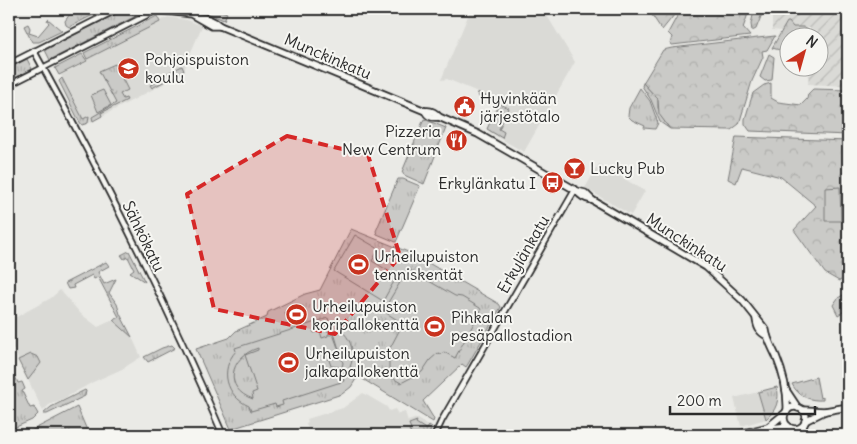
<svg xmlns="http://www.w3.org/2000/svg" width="857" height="444" font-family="Delius,sans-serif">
<defs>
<pattern id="industrial-furrows" width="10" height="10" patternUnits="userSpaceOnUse" patternTransform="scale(1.25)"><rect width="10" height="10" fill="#dadad6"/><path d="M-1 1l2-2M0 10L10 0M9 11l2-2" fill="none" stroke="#bbbbb8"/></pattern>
<pattern id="grass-tufts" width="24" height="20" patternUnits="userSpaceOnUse" patternTransform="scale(1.25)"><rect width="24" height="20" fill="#cacac7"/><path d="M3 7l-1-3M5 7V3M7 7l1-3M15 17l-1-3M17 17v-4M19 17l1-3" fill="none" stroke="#aeaeab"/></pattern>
<pattern id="forest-crowns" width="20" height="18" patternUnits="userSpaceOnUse" patternTransform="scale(1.25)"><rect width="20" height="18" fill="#cacac7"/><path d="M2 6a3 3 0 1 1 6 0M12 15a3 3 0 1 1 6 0" fill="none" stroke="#aeaeab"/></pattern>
</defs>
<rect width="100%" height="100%" fill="#eaeae6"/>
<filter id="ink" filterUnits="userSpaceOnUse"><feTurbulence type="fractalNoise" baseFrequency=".02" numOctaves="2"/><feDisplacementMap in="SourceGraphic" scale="10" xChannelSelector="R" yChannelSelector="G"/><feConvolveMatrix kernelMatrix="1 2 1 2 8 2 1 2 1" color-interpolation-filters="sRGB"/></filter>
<g filter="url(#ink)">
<g fill="#dadad6">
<path d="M471,9H543L575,62L524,152L489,132L502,106L499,104V101L447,79L441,80Z"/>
<path d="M168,17L187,20L202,26L186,64L184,73L89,123L83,119L61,75L87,62L86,59Z"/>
<path d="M599,164L645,191L631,215L585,188Z"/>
<path d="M60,290L81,314L98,327L119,317L132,337L141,357L122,369L93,382L63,399L49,405L43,411L9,340V321L51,298Z"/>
<path d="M758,392L766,419L741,426L734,398Z"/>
<path d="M363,393L387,407L389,411L395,409L398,414L405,412L408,421L417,418L427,425L428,435H310L306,423L308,422L307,419L343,408Z"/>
</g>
<path fill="url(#industrial-furrows)" d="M772,9H848V86L808,84L809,68H820V38L810,37V28L793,27L789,22H787L782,31L772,30Z"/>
<g fill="url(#grass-tufts)" stroke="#7a7a79">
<path d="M70,9H101V11L69,27L66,25L65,21L72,11Z"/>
<path d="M126,9H130L134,17L50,60L45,50Z"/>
<path d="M197,9H215L227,13L224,20Z"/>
<path d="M157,16L160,22L87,59L84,53Z"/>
<path d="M48,19L62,31L39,42H32L24,26L28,24L30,28L29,33L38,36L49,23L47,21Z"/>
<path d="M82,54L87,61L59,75L55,68Z"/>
<path d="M27,59L32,69L9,81V68Z"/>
<path d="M115,64L128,90L120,94L123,99L126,98L127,100L101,113L102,116L93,121L92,117L116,103L99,71Z"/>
<path d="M182,66L184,71L152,88L150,85L163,79L162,76Z"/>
<path d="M62,78L83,119L89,116L88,123L82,125L79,121L59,81Z"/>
<path d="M643,83L658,99V108L666,124L670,129L660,122L651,100L642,86Z"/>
<path d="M640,88L650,101L658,123L655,129L644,128L645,126L632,120L628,116L629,108Z"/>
<path d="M477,92L500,102L499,104L509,108L499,129L504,132L502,138L487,129L498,105L479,97Z"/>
<path d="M424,119L446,128L424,184L404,175L402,172Z"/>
<path d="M398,179H403L420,186L396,242L377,234L376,231Z"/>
<path d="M351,229L413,254L499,304L501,307L468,364L466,367L462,364L423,401L434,419L433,422L361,378L356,379L351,387L342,394L231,429L196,349L229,338L236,331L267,317L268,312L305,294L320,290Z"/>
<path d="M129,251L145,282L130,272L134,269L128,257L124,259L121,255Z"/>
<path d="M106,262L109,266L98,272L104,284L116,279L109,293L117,304L120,314L132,337L113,320L119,317L98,277L94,279L92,275L73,285L74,288L68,289L65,283Z"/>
<path d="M172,345L175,348L148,362L144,357L162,348Z"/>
<path d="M31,354L38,357L41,363L28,380L18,360Z"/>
<path d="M9,363L18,383L22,382L25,389L22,391L30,408L34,407L38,414L32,420L9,430Z"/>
<path d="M816,377L820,398L823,397V400C809,401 798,396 792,384Z"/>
<path d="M777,387C780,400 776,411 766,419L758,392Z"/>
<path d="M85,390L86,391L85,396L47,414H43L51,407Z"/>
<path d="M77,407L89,435H23Z"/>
<path d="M417,421L416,423L427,430L429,425L432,427L429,435H412L409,430L411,429L409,424Z"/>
</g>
<g fill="url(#forest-crowns)" stroke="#7a7a79">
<path d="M648,9H679L662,30Z"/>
<path d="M681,9H764L756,29L752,31L751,24L754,11H749L743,28L750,36L672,45L670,44L672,37L668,33Z"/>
<path d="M787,22H789L793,27H803L808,30L807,37L790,38L788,51H784V48H781L780,50L772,48Z"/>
<path d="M775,36L767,50L762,51L763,57L752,81L739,124L731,130L670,129L659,114L658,99L643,83L663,50L672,48Z"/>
<path d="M769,54L774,57L772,80L765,81L760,77Z"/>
<path d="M771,83V98L778,102L801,105L807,99L808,94L813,89L848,90V135L750,131L745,124V119L753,93L764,85Z"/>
<path d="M736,137L848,141V277L839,281L825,273L794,230L816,206L781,177L742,167L736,183L728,179Z"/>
<path d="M848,292V309L838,315L833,305L838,298Z"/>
</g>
<g fill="#cacac7" stroke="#7a7a79" fill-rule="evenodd">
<path d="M103,90L111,105L98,112L91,95Z"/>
<path d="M840,187L841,221H825V188Z"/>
<path d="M355,235L379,249L372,261L397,276L383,301L334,271Z"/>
<path d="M408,269L455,296L462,297L480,308L481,310L455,358L444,352L441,354L438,353L430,360L422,372L401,383L389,376V350L399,331V321L383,311Z"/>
<path d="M303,307L307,318L289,324L285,313Z"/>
<path d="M328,318L330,324C353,332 360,360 343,378L344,381L282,401L283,405L276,407L275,404L251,411L249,406C226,396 219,370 236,351L235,348ZM319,329L332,332L335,336L343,363L341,370L334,376L332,370L339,367L331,366L328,357L340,353L333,334L330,335L328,334V336L322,338L320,331L314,333L313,331ZM258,348V350L245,355L257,391L252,393L253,399C223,389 229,357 258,348Z"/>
</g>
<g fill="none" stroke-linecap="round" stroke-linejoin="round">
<defs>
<g id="minor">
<path d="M34,51C103,176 167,304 223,435"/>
<path d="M9,64L118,9"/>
<path d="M9,85L157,10"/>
<path d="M791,428L796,435"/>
<path d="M435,435L442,420L575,190"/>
<path d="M803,435L804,424"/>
</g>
<g id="major">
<path d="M151,9L191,14L212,26H220"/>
<path d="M198,17C207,17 213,20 220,26L425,111C431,110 435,112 439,117L478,134L577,191C581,197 585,199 592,200L706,267L742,300L766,330C767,339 772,347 776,356C783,373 788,392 787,411"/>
<path d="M425,111C428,117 432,118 439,117"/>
<path d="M577,191L585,193L592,200"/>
<path d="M756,319C757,327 759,332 767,336"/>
<path d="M786,390L798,408"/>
<circle cx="795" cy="418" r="11"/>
<path d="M803,410L825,411L848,407"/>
<path d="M805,421L825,411"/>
<path d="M768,427L784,414"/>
<path d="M735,435L768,427L772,428L788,426"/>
</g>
</defs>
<use href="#minor" stroke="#2b2b2b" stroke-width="8"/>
<use href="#major" stroke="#2b2b2b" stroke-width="9"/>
<use href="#minor" stroke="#f6f6f2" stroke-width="4.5"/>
<use href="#major" stroke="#f6f6f2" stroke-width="5.5"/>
<defs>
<path id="rail" d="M828,9L848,15"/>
</defs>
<use href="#rail" stroke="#2b2b2b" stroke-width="3"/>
<use href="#rail" stroke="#f6f6f2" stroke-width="1" stroke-dasharray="4" stroke-linecap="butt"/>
</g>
</g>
<path fill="#d62828" fill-opacity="0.2" stroke="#d62828" stroke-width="4" stroke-dasharray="10 6" stroke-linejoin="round" d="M287,136L368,155L400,256L335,334L214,309L187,194Z"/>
<defs>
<symbol id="school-disc" viewBox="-11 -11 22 22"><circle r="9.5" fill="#c8321e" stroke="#f6f6f2"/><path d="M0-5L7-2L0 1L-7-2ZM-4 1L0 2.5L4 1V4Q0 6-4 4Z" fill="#fff"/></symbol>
<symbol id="civic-disc" viewBox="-11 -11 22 22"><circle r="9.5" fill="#c8321e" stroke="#f6f6f2"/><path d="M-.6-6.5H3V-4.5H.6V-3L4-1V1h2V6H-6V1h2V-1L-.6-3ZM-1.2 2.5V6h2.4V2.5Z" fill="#fff"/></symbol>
<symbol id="restaurant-disc" viewBox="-11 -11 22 22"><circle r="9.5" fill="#c8321e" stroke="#f6f6f2"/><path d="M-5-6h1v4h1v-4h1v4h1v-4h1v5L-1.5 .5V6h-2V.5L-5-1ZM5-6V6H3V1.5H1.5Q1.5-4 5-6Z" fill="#fff"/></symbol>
<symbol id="bar-disc" viewBox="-11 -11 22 22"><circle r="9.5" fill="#c8321e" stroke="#f6f6f2"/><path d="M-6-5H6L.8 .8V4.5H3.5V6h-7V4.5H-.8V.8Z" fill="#fff"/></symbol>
<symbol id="bus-disc" viewBox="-11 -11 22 22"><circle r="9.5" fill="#c8321e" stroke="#f6f6f2"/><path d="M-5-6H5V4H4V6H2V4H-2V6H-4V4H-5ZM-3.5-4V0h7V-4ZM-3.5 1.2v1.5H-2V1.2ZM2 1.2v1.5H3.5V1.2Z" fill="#fff"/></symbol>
<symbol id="stadium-disc" viewBox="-11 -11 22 22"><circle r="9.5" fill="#c8321e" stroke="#f6f6f2"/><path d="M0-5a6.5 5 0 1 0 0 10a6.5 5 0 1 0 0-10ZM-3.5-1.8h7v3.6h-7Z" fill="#fff"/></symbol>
</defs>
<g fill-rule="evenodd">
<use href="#school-disc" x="116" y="56" width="25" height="25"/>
<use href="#civic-disc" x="452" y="94" width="25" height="25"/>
<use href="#restaurant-disc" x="444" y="128" width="25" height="25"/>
<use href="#bar-disc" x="562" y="156" width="25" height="25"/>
<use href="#bus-disc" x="540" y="170" width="25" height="25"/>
<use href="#stadium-disc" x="346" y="252" width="25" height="25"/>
<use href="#stadium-disc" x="284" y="302" width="25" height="25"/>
<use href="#stadium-disc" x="422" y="314" width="25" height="25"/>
<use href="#stadium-disc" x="276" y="350" width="25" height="25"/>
</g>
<g text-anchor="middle" stroke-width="4" stroke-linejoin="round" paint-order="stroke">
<g font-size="16" fill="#2b2b2b" stroke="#f6f6f2">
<text transform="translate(328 56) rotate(23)" y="6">Munckinkatu</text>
<text transform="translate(144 236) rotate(64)" y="6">Sähkökatu</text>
<text transform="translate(687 242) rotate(33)" y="6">Munckinkatu</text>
<text transform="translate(523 254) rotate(-60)" y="6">Erkylänkatu</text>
</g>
<g font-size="16" fill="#2b2b2b" stroke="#f6f6f2" text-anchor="start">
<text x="145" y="65">Pohjoispuiston<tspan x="145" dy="18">koulu</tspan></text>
<text x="480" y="104">Hyvinkään<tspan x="480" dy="18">järjestötalo</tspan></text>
<text x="441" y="137" text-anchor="end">Pizzeria<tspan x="441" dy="18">New Centrum</tspan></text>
<text x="590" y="174">Lucky Pub</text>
<text x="536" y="189" text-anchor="end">Erkylänkatu I</text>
<text x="374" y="262">Urheilupuiston<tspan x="374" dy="18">tenniskentät</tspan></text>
<text x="312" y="312">Urheilupuiston<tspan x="312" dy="18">koripallokenttä</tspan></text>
<text x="451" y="323">Pihkalan<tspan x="451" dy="18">pesäpallostadion</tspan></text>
<text x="305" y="359">Urheilupuiston<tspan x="305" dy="18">jalkapallokenttä</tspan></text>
</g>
</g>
<rect width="857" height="444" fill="none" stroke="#f6f6f2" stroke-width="30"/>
<rect x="15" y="15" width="827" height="414" fill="none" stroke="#2b2b2b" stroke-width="2" filter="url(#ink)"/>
<g transform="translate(804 52) rotate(37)"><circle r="24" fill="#f6f6f2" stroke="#a5a5a2"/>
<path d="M0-4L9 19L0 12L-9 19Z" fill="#c8321e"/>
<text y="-8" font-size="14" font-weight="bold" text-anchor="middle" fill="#2b2b2b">N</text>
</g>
<path d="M670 406v8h145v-8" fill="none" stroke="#2b2b2b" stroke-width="2.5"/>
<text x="677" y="406" font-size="15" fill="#2b2b2b" stroke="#f6f6f2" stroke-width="4" paint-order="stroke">200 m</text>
</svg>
